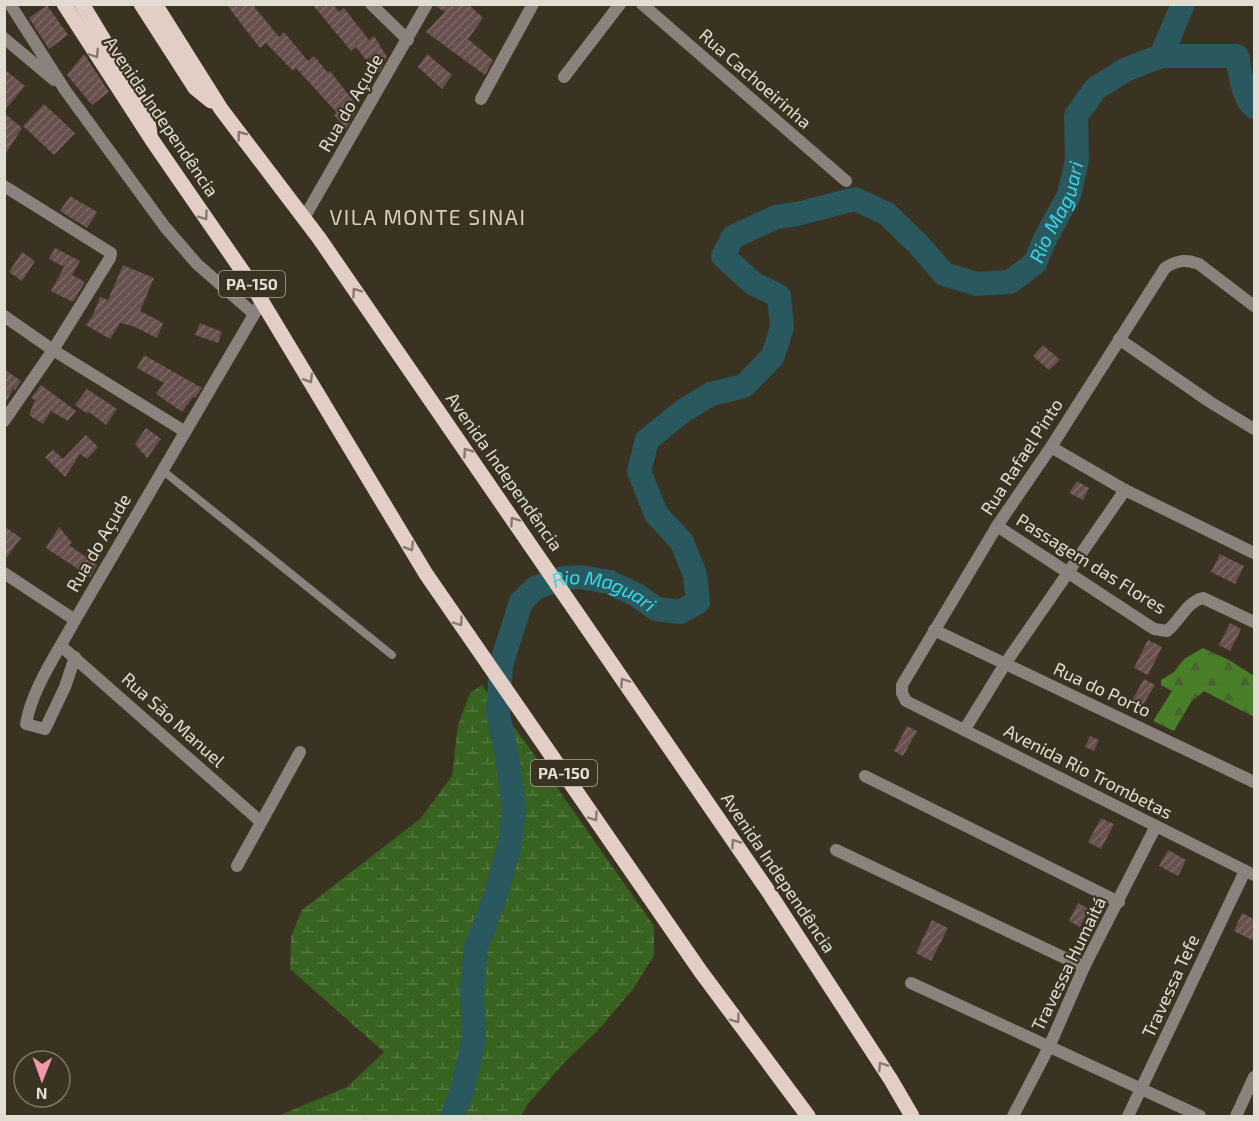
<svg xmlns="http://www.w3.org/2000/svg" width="1259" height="1121" font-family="'Exo 2',sans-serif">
<defs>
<pattern id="forest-firs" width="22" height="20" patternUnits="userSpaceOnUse" patternTransform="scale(1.5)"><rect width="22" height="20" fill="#4a7f2a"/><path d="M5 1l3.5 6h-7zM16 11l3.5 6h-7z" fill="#476433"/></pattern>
<pattern id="wetland-marsh" width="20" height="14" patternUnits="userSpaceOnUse" patternTransform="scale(1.5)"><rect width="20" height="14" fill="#38621f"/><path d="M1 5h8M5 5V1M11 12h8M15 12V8" fill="none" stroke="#54783f"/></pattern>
<pattern id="building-hatch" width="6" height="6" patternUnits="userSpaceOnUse" patternTransform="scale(1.5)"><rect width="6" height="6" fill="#68504e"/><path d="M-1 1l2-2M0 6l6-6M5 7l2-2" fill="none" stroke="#7d6967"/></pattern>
</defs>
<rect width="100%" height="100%" fill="#3b3321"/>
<path fill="url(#forest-firs)" d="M1203,648L1229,660L1254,676V717L1204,691L1191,702L1174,731L1153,721L1172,691L1161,685V680L1174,672L1184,659Z"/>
<path fill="url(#wetland-marsh)" d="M482,685L523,739L654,926V955L633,989L600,1028L563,1064L527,1105L521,1116H278L347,1087L384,1052L290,969L291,936L302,910L421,818L452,776L458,725L470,693Z"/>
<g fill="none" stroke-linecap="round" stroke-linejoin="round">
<g stroke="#2a585f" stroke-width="24">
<path d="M1161,56H1237C1241,72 1241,95 1254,107"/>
<path id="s1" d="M452,1116L462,1092L474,1039L472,990L476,947L493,903L510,845L514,808L507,756L498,714L501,665L521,602L535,588L563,578L580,577L609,582L637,595L656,609L680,612L698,602L695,575L682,542L656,514L639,471L647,440L683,411L711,394L744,386L773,356L782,327L779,296L754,284L723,256L733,237L776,217L797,214L855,199L887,214L919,245L944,274L977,284L1010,282L1035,263L1044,241L1069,195L1077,160L1076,116L1095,89L1125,70L1161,56L1183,4"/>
</g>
</g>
<g fill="url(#building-hatch)">
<path d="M226,4H252L279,37L284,32L308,61L314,56L328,73L330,71L358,107L346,129L334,115L337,113L296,68L293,71L266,43L260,48Z"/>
<path d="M312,4H333L339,12L344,8L369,40L374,36L387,57L379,72L369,58L366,60L356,47L351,51Z"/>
<path d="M435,4H468L483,18L468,39L493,60L485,75L426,32L445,12L435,6Z"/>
<path d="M47,5L68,35L49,49L29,18Z"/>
<path d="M84,54L109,92L92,105L67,75Z"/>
<path d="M427,54L452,75L442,89L418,67Z"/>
<path d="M4,69L25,86L4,111Z"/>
<path d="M44,104L75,133L54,155L23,126Z"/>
<path d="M4,113L22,128L4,156Z"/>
<path d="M70,196L97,212L87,228L60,211Z"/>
<path d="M55,248L80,261L72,275L85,282L73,302L51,291L64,267L49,259Z"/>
<path d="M22,252L35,261L22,281L9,272Z"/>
<path d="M123,265L154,278L140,311L163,323L157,338L133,326L120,323L110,339L86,325L93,315L100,297L108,300Z"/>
<path d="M200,323L222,332L218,343L195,335Z"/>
<path d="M1043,345L1060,360L1049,370L1033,356Z"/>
<path d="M144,355L202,388L195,398L193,397L182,412L156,394L164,383L137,368Z"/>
<path d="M4,369L21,381L15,390L13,389L4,406Z"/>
<path d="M41,385L76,411L68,421L51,411L43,424L29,415L35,400L31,398Z"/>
<path d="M87,389L117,409L106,425L89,412L88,414L75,405Z"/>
<path d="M146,428L161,439L147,458L135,444Z"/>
<path d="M86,435L98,447L87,459L80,454L65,477L45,457L53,450L63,459Z"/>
<path d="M1077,481L1089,488L1083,500L1069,493Z"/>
<path d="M4,526L21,538L4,561Z"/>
<path d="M59,527L72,543L69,545L97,565L90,577L46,548Z"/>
<path d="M1220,554L1244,566L1235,584L1211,572Z"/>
<path d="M1230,623L1241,629L1230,651L1219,645Z"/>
<path d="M1148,640L1162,647L1148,675L1134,668Z"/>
<path d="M1144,679L1155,685L1141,708L1131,702Z"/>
<path d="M907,726L917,731L903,756L894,751Z"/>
<path d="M1090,736L1099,740L1094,751L1085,747Z"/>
<path d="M1101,818L1114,824L1101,849L1088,842Z"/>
<path d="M1168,850L1186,860L1178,876L1159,866Z"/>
<path d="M1078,903L1089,909L1080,927L1069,921Z"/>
<path d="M1242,913L1254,919V941L1234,931Z"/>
<path d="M932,920L948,928L931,961L916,953Z"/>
</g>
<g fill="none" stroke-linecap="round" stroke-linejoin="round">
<path stroke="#8b817d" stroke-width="8" d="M162,470L392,655"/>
<g stroke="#8b817d" stroke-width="12">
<path d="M10,4L65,90L165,227L197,264L253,313"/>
<path d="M371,4L408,40"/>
<path d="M642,4L846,181"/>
<path d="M4,38L54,80"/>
<path d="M564,77L620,4"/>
<path d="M481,99L533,4"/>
<path d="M4,186L111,253L110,258L53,350L4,421"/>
<path d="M1254,306L1199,264C1186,259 1177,260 1165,268L1051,447L997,526L902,685V693L906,701L1254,875"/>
<path d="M4,316L53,350L184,431"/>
<path d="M1119,339L1210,402L1254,429"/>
<path d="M1051,447L1125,490L1254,553"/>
<path d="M997,526L1154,629L1167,631C1180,621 1186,602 1203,598L1254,622"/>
<path d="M75,620C58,652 32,688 26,724L45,729L65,687L75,657"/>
<path d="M934,630L1254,782"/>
<path d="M61,646L261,822"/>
<path d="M965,729L1005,664L1125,490"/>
<path d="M865,776L1119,902"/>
<path d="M836,850L1084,967"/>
<path d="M237,866L300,752"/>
<path d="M911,983L1200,1116"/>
<path d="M1013,1116L1049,1047L1084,967L1156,826"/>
<path d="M1128,1116L1245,871"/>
<path d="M1236,1116L1254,1077"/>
</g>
<g stroke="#8b817d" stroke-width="12">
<path d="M304,218L427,4"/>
<path d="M4,573L75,620L262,301"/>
</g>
<g stroke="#e3cec5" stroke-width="15">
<path d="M64,4L152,140L252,285L426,574L701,972L808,1116"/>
<path d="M82,4L146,110L150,133"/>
<path d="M141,4L195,88L211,101"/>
<path d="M155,4L221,109L319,238L768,891L891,1080L912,1116"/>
</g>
</g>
<defs><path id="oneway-chevron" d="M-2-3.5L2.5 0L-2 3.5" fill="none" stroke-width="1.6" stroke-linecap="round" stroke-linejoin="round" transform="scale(1.5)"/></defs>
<g stroke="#87796b">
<use href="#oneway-chevron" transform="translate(95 54) rotate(57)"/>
<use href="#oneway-chevron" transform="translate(241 135) rotate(-127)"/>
<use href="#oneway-chevron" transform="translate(204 216) rotate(55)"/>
<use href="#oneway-chevron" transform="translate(356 292) rotate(-125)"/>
<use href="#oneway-chevron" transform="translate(309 379) rotate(59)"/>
<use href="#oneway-chevron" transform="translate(467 452) rotate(-125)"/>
<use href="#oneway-chevron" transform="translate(514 521) rotate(-124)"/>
<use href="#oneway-chevron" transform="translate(410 547) rotate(59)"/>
<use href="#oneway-chevron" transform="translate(459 622) rotate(55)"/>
<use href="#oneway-chevron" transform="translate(624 682) rotate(-124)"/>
<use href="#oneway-chevron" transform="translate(594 817) rotate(55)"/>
<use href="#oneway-chevron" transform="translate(735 843) rotate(-124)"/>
<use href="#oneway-chevron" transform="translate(736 1019) rotate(54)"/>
<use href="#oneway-chevron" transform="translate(882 1066) rotate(-123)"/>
</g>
<g text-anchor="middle" stroke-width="4.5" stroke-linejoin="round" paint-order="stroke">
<g fill="#3b3321" stroke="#b0aa9d" stroke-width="1.5">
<rect x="219" y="271" width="66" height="26" rx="4.5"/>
<rect x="531" y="760" width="66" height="26" rx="4.5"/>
</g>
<g font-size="16" font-weight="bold" fill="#e2ddd2">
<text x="252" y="290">PA-150</text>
<text x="564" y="779">PA-150</text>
</g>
<g font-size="18" fill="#e2ddd2" stroke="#3b3321">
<text transform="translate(755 79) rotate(41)" y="6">Rua Cachoeirinha</text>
<text transform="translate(351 103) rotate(-60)" y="6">Rua do Açude</text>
<text transform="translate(161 117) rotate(56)" y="6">Avenida Independência</text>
<text transform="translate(1022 457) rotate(-57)" y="6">Rua Rafael Pinto</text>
<text transform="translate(504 472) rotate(55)" y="6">Avenida Independência</text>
<text transform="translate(99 543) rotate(-60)" y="6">Rua do Açude</text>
<text transform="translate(1091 564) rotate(32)" y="6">Passagem das Flores</text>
<text transform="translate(1102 690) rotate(25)" y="6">Rua do Porto</text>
<text transform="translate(173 720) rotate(42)" y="6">Rua São Manuel</text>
<text transform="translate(1088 772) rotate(27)" y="6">Avenida Rio Trombetas</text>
<text transform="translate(778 873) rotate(56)" y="6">Avenida Independência</text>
<text transform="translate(1069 964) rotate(-64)" y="6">Travessa Humaitá</text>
<text transform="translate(1171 986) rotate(-65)" y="6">Travessa Tefe</text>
</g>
<g font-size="20" font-style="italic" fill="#37d5ea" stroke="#3b3321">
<text dy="7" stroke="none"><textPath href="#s1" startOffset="1611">Rio Maguari</textPath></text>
<text dy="7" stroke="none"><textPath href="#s1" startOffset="621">Rio Maguari</textPath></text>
</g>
<g font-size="21" letter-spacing="1.5" fill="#d9d0b9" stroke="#3b3321">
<text x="428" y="225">VILA MONTE SINAI</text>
</g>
</g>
<rect width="1259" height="1121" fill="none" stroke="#e2ddd2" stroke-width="12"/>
<g transform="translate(42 1079) rotate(181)"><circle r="28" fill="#3b3321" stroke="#7e7768" stroke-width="1.5"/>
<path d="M0-4.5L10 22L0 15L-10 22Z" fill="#f29aad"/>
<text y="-9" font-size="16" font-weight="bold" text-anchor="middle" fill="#e2ddd2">N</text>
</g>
</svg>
